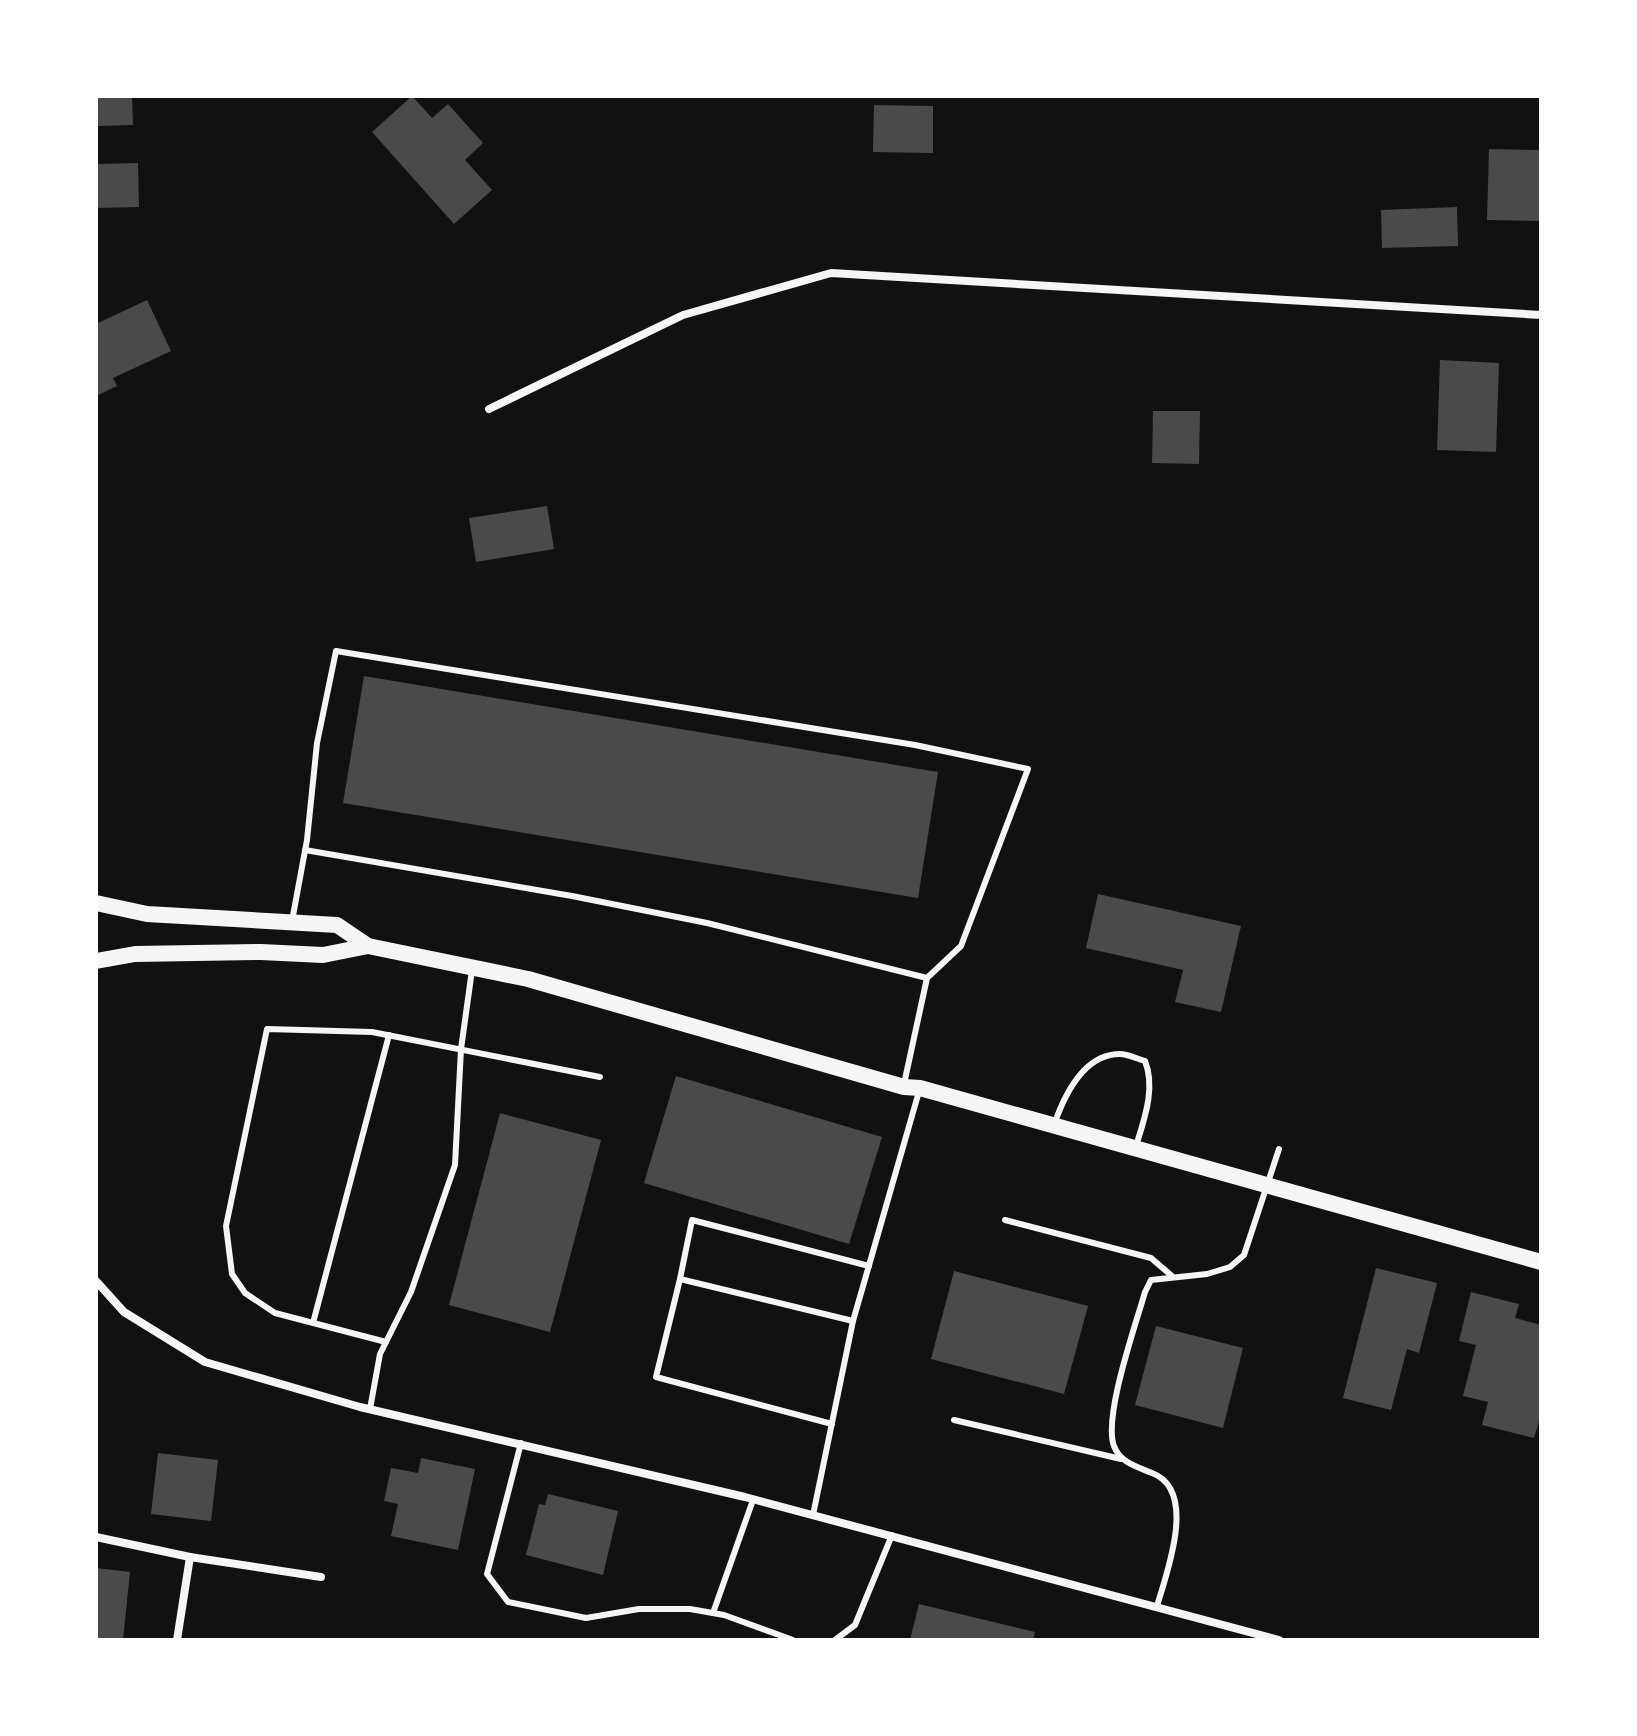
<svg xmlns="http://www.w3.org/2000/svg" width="1637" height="1736" font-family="Literata,serif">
<rect width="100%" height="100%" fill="#111"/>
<g fill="#4a4a4a">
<path d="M96,96H132L133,125L96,126Z"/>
<path d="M412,96L432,118L448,104L483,143L465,160L492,190L454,224L372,132Z"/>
<path d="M874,105L933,106V153L873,152Z"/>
<path d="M1489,149L1541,150V221L1487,220Z"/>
<path d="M138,163L139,207L96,208V164Z"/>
<path d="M1457,207L1458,246L1382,248L1381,210Z"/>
<path d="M147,300L171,351L113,378L117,386L96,396V324Z"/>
<path d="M1440,360L1499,363L1496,452L1437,450Z"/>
<path d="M1153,411H1200L1199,464L1152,463Z"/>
<path d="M547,506L554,549L476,562L469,518Z"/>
<path d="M364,676L938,772L918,898L343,803Z"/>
<path d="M1098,894L1241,926L1221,1012L1175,1002L1183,970L1086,948Z"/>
<path d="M676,1076L882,1137L849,1244L644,1183Z"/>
<path d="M500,1113L601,1140L550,1332L449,1305Z"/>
<path d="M1376,1268L1437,1283L1419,1353L1407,1349L1391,1410L1343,1398Z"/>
<path d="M954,1271L1088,1306L1064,1394L931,1359Z"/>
<path d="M1471,1292L1519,1304L1515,1318L1541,1325V1415L1534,1438L1482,1425L1488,1402L1463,1396L1476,1345L1459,1341Z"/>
<path d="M1156,1326L1243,1348L1223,1428L1135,1405Z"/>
<path d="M158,1453L218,1460L211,1521L151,1514Z"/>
<path d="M421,1458L475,1469L458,1550L391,1536L398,1504L384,1501L391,1468L418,1473Z"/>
<path d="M548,1494L618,1511L603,1575L526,1555L539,1504L545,1505Z"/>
<path d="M96,1568L130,1572L123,1640H96Z"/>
<path d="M919,1604L1035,1632L1033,1640H910Z"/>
</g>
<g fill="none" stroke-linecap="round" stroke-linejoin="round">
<g stroke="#f5f5f5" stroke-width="6">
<path d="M305,850L572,896L707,923L927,978"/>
<path d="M292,921L307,840L317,743L336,651L915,745L1028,769L961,946L927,978L904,1084"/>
<path d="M1054,1125C1064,1096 1083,1054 1120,1054C1128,1054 1137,1059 1145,1061C1156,1088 1144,1120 1136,1146"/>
<path d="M1005,1220L1151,1258L1172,1276"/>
<path d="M680,1279L692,1220L869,1266"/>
<path d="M313,1323L389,1035"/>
<path d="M386,1342L275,1313L245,1293L232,1274L226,1226L267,1029L372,1032L600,1077"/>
<path d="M370,1409L380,1354L411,1292L455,1165L461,1049L472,970"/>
<path d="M954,1420L1121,1459"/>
<path d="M832,1424L656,1377L680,1279L853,1321"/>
<path d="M521,1443L487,1574L508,1602L586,1618L639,1609H690L724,1615L793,1640"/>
<path d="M813,1515L853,1321L920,1088"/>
<path d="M1157,1606C1167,1572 1198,1490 1152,1473C1138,1467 1120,1463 1114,1446C1103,1417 1136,1324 1145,1292L1151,1280L1207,1274L1230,1267L1244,1255L1279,1149"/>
<path d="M713,1613L753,1500"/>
<path d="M835,1640L855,1625L892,1535"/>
</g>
<g stroke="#f5f5f5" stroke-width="8">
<path d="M489,409L683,315L831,273L1541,315"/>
<path d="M96,1281L124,1312L205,1362L360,1407L745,1497L1279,1640"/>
<path d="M96,1537L190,1557L321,1577"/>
<path d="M177,1640L190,1557"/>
</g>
<g stroke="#f5f5f5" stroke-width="16">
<path d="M96,903L147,914L337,925L368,946"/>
<path d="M96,961L135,954L261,952L323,955L368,946L528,979L904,1087L920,1088L1541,1262"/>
</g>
</g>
<rect width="1637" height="1736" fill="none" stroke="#ffffff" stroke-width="196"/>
</svg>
